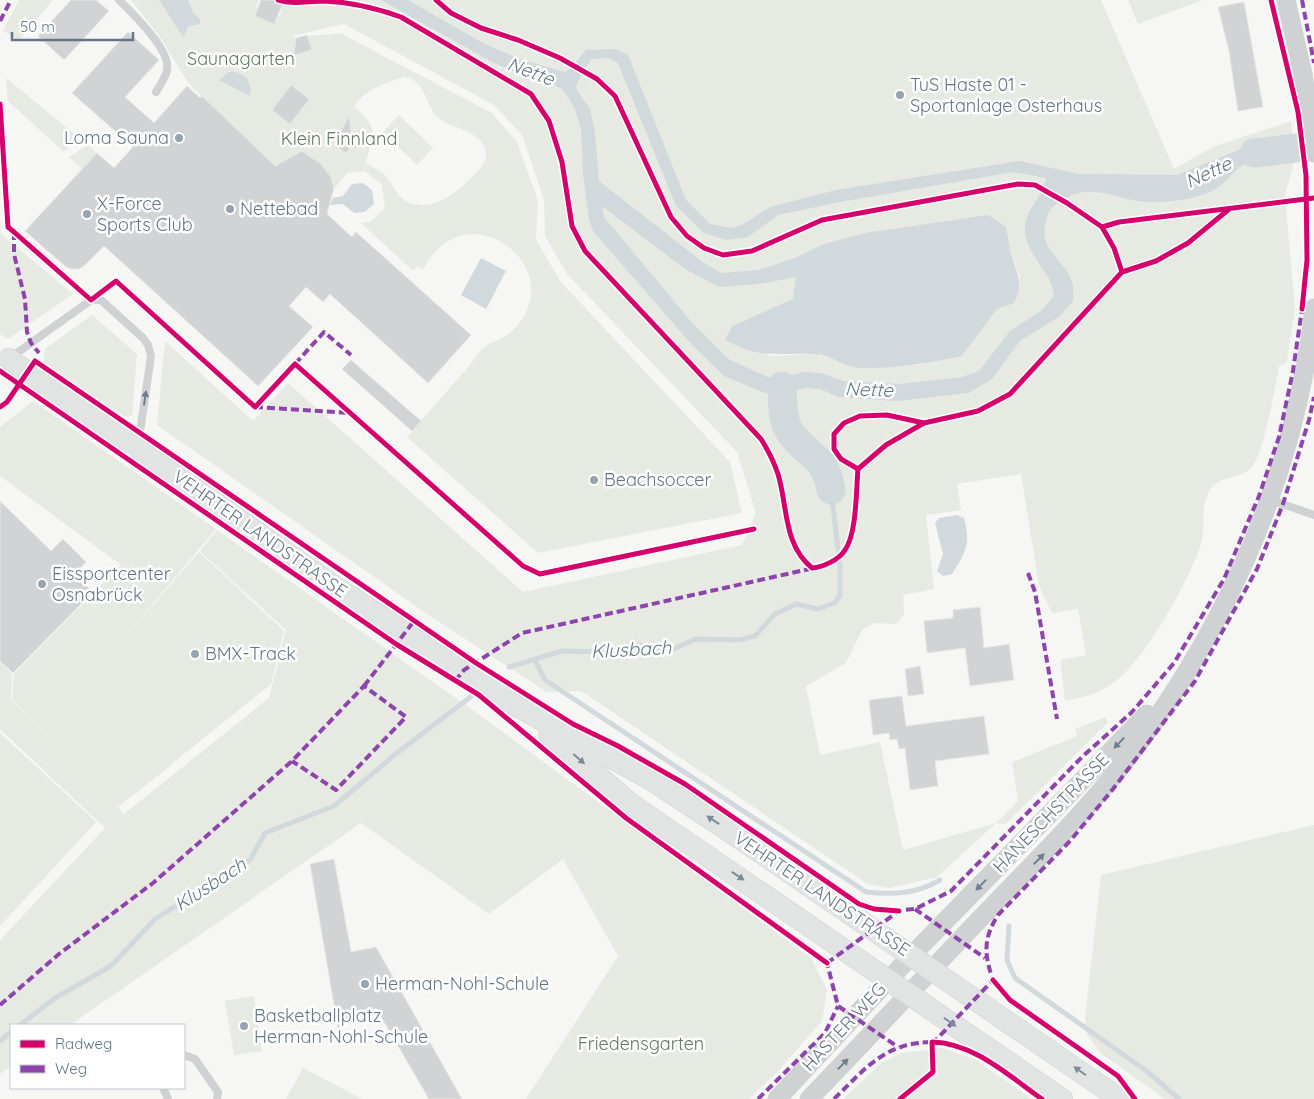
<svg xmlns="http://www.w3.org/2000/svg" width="1314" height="1099" font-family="Quicksand,sans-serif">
<rect width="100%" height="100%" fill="#f6f6f5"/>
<g fill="#e6eae3" fill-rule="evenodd">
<path d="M19,0H53L18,41L3,30Z"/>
<path d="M131,0H259L255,7L280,16L284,0H1101L1174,169L1213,147L1291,121L1294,161L1285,196L1295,309L1287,362L1279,366C1276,385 1263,456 1251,468C1238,481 1214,473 1206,498C1202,510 1205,526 1202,539C1195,572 1144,660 1117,680C1101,693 1085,697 1065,701L1060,660L1086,655L1078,609L1052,613L1039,586L1021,474L957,484L961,510L926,515L934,589L903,595L904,614L896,624L874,623L862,630L846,663L806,686L820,755L880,742L903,850L996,823L1018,801L1012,762L1077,736L1075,729L1105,717L1108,722L1006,824L996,823L937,877L889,888L868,884L581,691L547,692L430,616L157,425L165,341L253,421L288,383L523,592L742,545L756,513L737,452L567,274L545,236L544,200L522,135L494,105L344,24L292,36L295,38C310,34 325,36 340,33L492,113L517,142L538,201L536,239L560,281L730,462L742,513L538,553L407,437C426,415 445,393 465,371C472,362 479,351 487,345C491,342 497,341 501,339C511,333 520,324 525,314C556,257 462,192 423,270L418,266L413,271L361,223L370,222L385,208L382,185L365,171L347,173L335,188C328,166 308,148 286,160L281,172L189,84L158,34ZM402,77C429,79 422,105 440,119C454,130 485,131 486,154C487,162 481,167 476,173C460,190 436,212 410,203C398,199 393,184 385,175C380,170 372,167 366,163C372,133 381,128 354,107C365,89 383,85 402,77ZM1006,227L1011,253L1020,277L1005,305L997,309L962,356L916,365L857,368L817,354L770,356L732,326L793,299L797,284L795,258Z"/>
<path d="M1128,0H1203L1138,24Z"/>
<path d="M6,78L78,137L64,152L8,101Z"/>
<path d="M399,115L433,148L417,165L383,132Z"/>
<path d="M88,145L97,153L82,169L69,157Z"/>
<path d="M0,228L1,234L73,294L8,339L0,334Z"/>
<path d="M92,315L137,354L132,416L125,417L43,363L45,349Z"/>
<path d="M33,401L216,529L111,653L199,552L284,631L271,684L174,762L91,676L174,763L118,807L124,814L269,698L286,630L200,551L217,530L477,713L811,958L827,990L822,1021L780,1069L749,1099H526L618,956L563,859L489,914L361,823L70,1025H11V1066L0,1074V940L105,828L0,729V662L12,674L11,699L81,770L12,699L14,674L121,565L0,476V427Z"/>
<path d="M0,733L96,822L0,926Z"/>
<path d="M1314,825V1099H1165L1099,1052L1087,1034L1085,1018L1101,875Z"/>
<path d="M254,996L262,1051L234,1055L225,1001Z"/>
<path d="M943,1048L976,1060L1032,1099H843L881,1063L902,1053Z"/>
<path d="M303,1068L362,1099H286Z"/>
</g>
<g fill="#d1d9dc" fill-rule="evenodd">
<path d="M159,0H188L193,13L200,19V24L189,26L183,37Z"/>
<path d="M381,0H408L483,43L519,59L565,72L570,69L586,50L616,49L628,55L686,200L710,224L731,228L742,225L770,207L836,190L1019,161L1079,174L1177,175L1241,149L1293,141L1294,156C1278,158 1260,158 1245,164C1236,168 1230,178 1222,184C1204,199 1175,202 1153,202C1119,203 1094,179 1061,201C1056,204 1050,209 1048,214C1035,250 1061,254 1072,282C1074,287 1073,295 1073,301L1059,317L1020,341L992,379L968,393L897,401L839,397L820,389L806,388L779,394L765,393L724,376L692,345L593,231L589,220L583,174L581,129L574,107L563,90L546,80L520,74L492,62ZM607,58L618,63L676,206L704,233L726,240L748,237L778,215L840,202L1013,172L1046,178C1046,191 1025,210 1025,228C1024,255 1053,271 1054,296L1041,311L1010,331L979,371L962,377L901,384L843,381L821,373L804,372L779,378L768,377L730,360L694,325L604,217L602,206L685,269L719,287L759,284L796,277L793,299L732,326L725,340C762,360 776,352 815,354C830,355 844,367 859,368C893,369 928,363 962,356L997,309L1014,303C1024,285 1017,272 1011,254C1009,245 1008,236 1006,227L988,215L865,233L821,245L795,258L759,270L722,273L704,263L599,181L595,132L590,109L577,90L576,85L591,59Z"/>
<path d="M229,72H236L247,78L251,90L250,96L219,80Z"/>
<path d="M363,183L372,190L374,204L365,212L354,213L343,204L330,205L333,198L343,196L352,184Z"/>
<path d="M481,258L506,271L486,309L461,295Z"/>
<path d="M957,515L964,518C971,544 966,552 952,574L943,576L937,571L943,554L935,523L939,518Z"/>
</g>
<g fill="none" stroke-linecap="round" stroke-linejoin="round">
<g stroke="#d1d9dc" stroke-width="5">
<path d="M535,660L545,680L866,892C892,895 917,894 940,880"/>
<path d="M509,667L562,651L613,652L635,645L647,646L657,651L671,650L696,639L739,640L755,636L775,614L796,604L818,609L834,603L840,596V565L831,490"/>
<path d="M1009,926L1007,960L1015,978L1148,1072L1179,1099"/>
<path d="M20,1025L55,998L111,966L155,919L250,860L265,833L334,806L397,753L473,695"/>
<path d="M0,1041L11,1032"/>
</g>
<g stroke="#d1d9dc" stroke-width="29">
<path d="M1254,153L1314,146"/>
<path d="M782,386C783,401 781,418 790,432C807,457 825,454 831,490"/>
</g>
</g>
<g fill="#d2d3d4" stroke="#e6e6e5">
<path d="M71,0H96L109,11L64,60L38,36Z"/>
<path d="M261,0H284L274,24L255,16Z"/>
<path d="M1244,2L1263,107L1238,111L1229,51L1218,7Z"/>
<path d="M128,32L159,60L125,97L154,123L187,86L200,98L202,96L275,166L302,151L321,164L331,177L334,188L327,214L352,237L356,232L471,335L428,383L330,294L323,302L306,287L289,306L313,327L258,386L104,246L85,265L79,269H71L65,266L25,231L97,153L114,168L133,147L72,93Z"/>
<path d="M307,35L312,50L294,55L296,38Z"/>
<path d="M291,85L309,99L290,124L272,110Z"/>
<path d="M349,116L352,145L346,153L337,146V139Z"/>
<path d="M351,360L421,421L412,431L342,369Z"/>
<path d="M0,501L51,551L63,539L86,562L74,575L93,592L13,673L0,661Z"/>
<path d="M980,607L984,648L1009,644L1014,680L970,686L965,648L927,653L924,621L953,618V610Z"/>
<path d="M920,666L924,694L908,696L905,669Z"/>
<path d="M902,696L906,726L984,716L989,754L935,761L938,786L910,790L905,748L899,749L897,739L890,740L889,733L873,735L869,700Z"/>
<path d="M334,859L351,952L376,947L462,1099H429L376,1008L338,1028L310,864Z"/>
</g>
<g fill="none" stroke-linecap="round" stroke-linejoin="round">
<defs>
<g id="secondary">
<path d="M9,359L331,584L515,705L650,779L726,829L1120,1099"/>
<path d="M549,734L631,804L1062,1099"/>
</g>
</defs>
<use href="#secondary" stroke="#d1d3d5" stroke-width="22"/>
<g stroke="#d0d1d2" stroke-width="8">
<path d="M119,0C133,14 171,50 167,70C166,77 160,85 156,92"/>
<path d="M10,358L91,300H101L143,338L148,345L151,356L140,432L133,445"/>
<path d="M1271,500L1314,515"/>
<path d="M184,1055L195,1059L218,1092L217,1099"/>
<path d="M163,1088L168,1099"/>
</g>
<g stroke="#d0d1d2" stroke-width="19">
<path d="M1286,0L1303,74L1314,153"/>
<path d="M777,1099L912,955L1147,714"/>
<path d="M809,1099C874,1032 937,963 1002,896C1056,841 1110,786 1154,722C1240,597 1297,459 1314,308"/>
</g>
<use href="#secondary" stroke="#e2e3e3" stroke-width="21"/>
<g stroke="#8e44ad" stroke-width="4" stroke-dasharray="8 4" stroke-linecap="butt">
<path d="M1302,0L1314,63"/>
<path d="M0,21L11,0"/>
<path d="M14,232V254L25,299L27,332L31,343L39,353"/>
<path d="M295,364L324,332L351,355"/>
<path d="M255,407L349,413"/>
<path d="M1028,573L1035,592L1057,719"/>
<path d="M455,681L464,670L522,633L814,568"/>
<path d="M364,686L414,621"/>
<path d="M915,909L985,958"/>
<path d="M894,911L915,909L951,891L1082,757L1132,712L1174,663L1224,579L1259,496L1279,437L1293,371L1302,309"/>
<path d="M824,962L827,963L838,1006L898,1047"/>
<path d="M827,963L899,911"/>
<path d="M0,1005L59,954L153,883L292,761L364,686L406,717L336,790L292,761"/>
<path d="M932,1044L993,980C984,954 983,939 998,915L1070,841L1113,789L1195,681L1257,569L1283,504L1309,420L1314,397"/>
<path d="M758,1099L825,1033L838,1006"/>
<path d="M834,1099C867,1067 886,1041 937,1042"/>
</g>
<defs>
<g id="cycleway">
<path d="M278,0C294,5 308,1 324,1C351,2 376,8 401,17L531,94L549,121L562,162L572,226L585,251L761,439C768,450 774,462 778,474C788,507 783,544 812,568C823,567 839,560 845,550C857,533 856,490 858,469L886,445L924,423L978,411L1010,394L1122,272L1156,261L1188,243L1228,210"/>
<path d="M436,0L451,13L481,28L518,40L560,58L597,79L615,96L671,217L687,236L704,248L723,255L752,251L822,220L1018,184L1035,185L1067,203L1102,227L1114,248L1122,272"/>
<path d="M1271,0L1298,112L1306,175L1307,260L1302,309"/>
<path d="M0,104L8,227L14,232L91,300L116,281L255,407L295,364L523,566L540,574L754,529"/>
<path d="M1102,227L1119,222L1314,198"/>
<path d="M0,371L396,644L479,695L626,818L827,963"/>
<path d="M0,407L7,402L35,361L476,663L573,724L618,746L685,784L859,904L874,909L899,911"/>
<path d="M858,469L841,459L834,449V434L844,423L860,416L887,415L924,423"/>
<path d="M993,980L1010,1000L1118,1076L1135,1099"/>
<path d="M900,1099L933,1072L932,1042C974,1043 1009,1076 1042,1099"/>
</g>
</defs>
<use href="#cycleway" stroke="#fff" stroke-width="8"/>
<use href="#cycleway" stroke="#d6006c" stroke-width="5"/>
</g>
<defs><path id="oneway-solid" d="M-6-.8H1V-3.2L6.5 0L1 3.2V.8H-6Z" transform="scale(1.25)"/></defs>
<g fill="#6f7f8e">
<use href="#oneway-solid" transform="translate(145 398) rotate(-82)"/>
<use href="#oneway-solid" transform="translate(1119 743) rotate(134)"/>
<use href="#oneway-solid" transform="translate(1039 859) rotate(-45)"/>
<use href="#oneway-solid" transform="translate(981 885) rotate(134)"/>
<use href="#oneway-solid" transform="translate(843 1064) rotate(-46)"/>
</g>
<g fill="#7d8c99">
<use href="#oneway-solid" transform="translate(579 759) rotate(41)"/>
<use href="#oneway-solid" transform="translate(713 820) rotate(-147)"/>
<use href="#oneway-solid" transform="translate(738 876) rotate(34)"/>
<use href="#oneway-solid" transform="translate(950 1022) rotate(35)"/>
<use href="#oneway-solid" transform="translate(1080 1071) rotate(-145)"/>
</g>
<g fill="#97a3ae" stroke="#fff" stroke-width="2">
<circle cx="900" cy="95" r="5"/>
<circle cx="179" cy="138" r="5"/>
<circle cx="230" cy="209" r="5"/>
<circle cx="87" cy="214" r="5"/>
<circle cx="594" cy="480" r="5"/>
<circle cx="42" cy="584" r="5"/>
<circle cx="195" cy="654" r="5"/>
<circle cx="365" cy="984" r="5"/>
<circle cx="244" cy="1026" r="5"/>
</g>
<g text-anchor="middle" stroke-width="5" stroke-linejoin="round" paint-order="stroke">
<g font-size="18" fill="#647960" stroke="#fff">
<text x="241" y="65">Saunagarten</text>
<text x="339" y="145">Klein Finnland</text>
<text x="641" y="1050">Friedensgarten</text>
</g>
<g font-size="18" fill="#647687" stroke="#fff" text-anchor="start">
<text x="910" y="91">TuS Haste 01 -<tspan x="910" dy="21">Sportanlage Osterhaus</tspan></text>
<text x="169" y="144" text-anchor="end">Loma Sauna</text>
<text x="97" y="210">X-Force<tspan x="97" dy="21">Sports Club</tspan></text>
<text x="240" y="215">Nettebad</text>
<text x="604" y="486">Beachsoccer</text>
<text x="52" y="580">Eissportcenter<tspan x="52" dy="21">Osnabrück</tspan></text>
<text x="205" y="660">BMX-Track</text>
<text x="375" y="990">Herman-Nohl-Schule</text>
<text x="254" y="1022">Basketballplatz<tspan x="254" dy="21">Herman-Nohl-Schule</tspan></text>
</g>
<g font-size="18" fill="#647687" stroke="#fff">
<text transform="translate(260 534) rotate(35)" y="6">VEHRTER LANDSTRASSE</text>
<text transform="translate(1051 813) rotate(-46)" y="6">HANESCHSTRASSE</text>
<text transform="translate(822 894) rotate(34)" y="6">VEHRTER LANDSTRASSE</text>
<text transform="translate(844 1027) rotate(-47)" y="6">HASTER WEG</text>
</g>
<g font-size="19" font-style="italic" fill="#607883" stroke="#fff">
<text transform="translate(531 71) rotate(20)" y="7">Nette</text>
<text transform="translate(1208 172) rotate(-25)" y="7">Nette</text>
<text transform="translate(869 389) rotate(2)" y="7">Nette</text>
<text transform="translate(631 649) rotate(-3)" y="7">Klusbach</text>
<text transform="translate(210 884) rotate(-33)" y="7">Klusbach</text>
</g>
</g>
<rect x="10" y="1024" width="175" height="65" fill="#ffffff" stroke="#c1c8cf"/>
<rect x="20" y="1040" width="25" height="8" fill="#d6006c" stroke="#c1c8cf"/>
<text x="55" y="1049" font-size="15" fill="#647687">Radweg</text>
<rect x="20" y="1065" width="25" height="8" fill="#8e44ad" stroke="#c1c8cf"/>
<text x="55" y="1074" font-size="15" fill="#647687">Weg</text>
<path d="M12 32v8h121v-8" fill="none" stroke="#647687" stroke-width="2.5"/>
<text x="20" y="32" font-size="15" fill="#647687" stroke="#ffffff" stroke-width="4" paint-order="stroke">50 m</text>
</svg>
